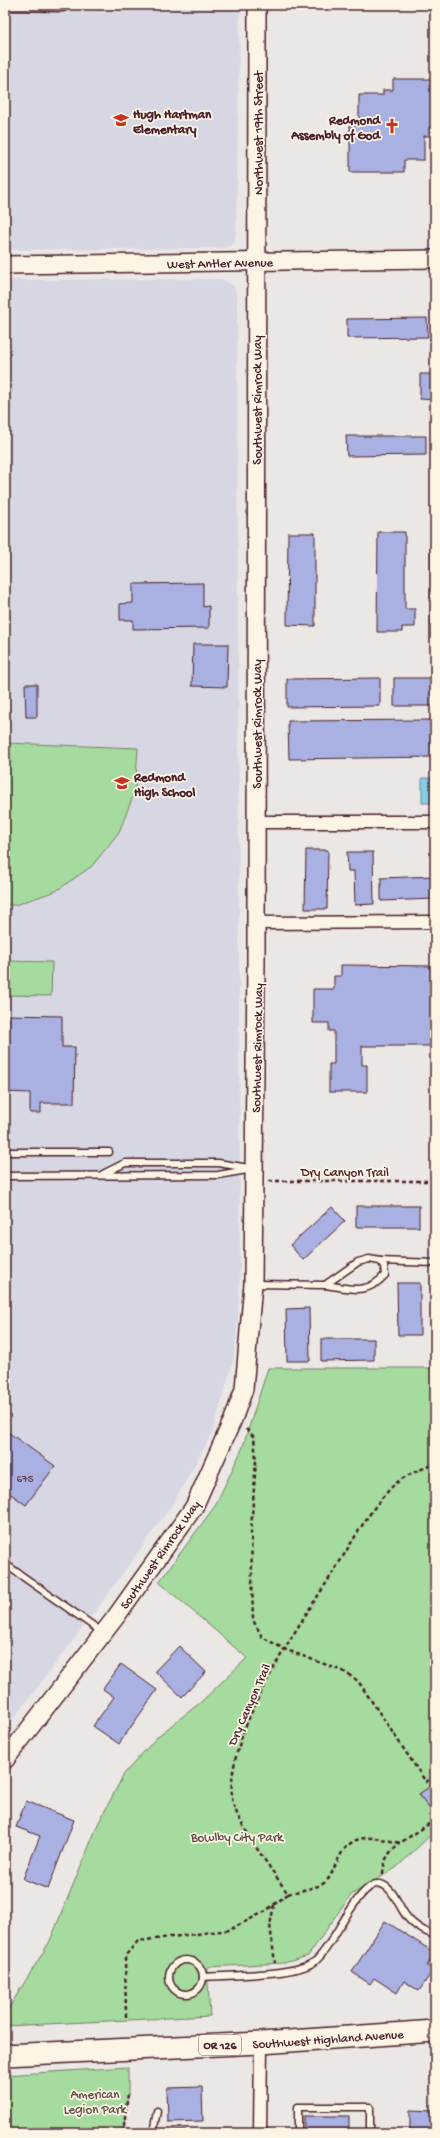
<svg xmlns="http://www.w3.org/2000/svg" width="440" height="2138" font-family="'Gochi Hand',sans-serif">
<rect width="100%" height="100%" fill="#ebe7e4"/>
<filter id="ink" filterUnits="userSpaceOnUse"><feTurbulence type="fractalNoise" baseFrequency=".025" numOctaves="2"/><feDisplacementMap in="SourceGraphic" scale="8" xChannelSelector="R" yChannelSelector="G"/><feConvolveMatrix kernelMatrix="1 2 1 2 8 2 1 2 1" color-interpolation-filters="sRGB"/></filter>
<g filter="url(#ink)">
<g fill="#d7d7e3">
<path d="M5,5H240L236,235L234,243L225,248L5,250Z"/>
<path d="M222,279L234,286L237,295L240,1271L238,1321L233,1361L212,1434L172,1505L100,1605L5,1730V280Z"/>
</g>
<g fill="#a5db9e" stroke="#787d64">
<path d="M5,743L138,748L135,791L119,832L92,866L56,891L15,905H5Z"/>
<path d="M5,961L52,962L51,996L5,995Z"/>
<path d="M268,1368H435V1831L396,1868L351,1895L308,1956L284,1963L207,1967L210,2016L5,2026V2014L50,1941L98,1824L124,1774L158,1736L201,1702L247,1658L159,1582L215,1506L242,1449Z"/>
<path d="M128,2067V2094L123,2133H5V2075Z"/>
</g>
<rect fill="#86cee7" stroke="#6e889c" x="422" y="778" width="13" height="25"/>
<g fill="#a8b1e1" stroke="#4a1f2b">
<path d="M393,79H435V127H429V136H424V160H404V172H350V125H359V95H383V90H393Z"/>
<path d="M427,318L428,337L347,338V319Z"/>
<path d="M420,374H435V400L420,399Z"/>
<path d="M346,436H426V455L347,456Z"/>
<path d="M378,532H405V609H415V627H402V632H377Z"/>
<rect x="431" y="532" width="4" height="93"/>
<path d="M288,533H315V626L287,625Z"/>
<path d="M203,583V607L209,606V628L133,629V620H120V604L133,603V584Z"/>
<path d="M193,644H228L227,687L192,686Z"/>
<path d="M380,678V706L287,707V679Z"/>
<rect x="394" y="678" width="41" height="28"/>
<path d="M25,684H37V717H26Z"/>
<path d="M433,720L434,757L289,759L288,721Z"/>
<path d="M306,850H328L327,909H305Z"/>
<path d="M347,852H373L374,904L355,905L354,871H348Z"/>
<path d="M435,876V899L381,901V878Z"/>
<path d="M341,965L435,966V1046H362V1065H367V1092H329V1064H334V1031H329V1023H313V989H334V976H341Z"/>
<path d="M5,1015L62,1016V1047H75L74,1103H41V1113H30V1093L5,1092Z"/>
<rect x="356" y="1206" width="63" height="21"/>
<path d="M332,1207L345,1221L303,1260L290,1245Z"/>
<path d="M397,1283H420V1335H398Z"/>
<path d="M309,1308L310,1361H287L286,1309Z"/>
<path d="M321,1339H374V1360L321,1361Z"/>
<path d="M5,1430L55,1466L26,1505L5,1490Z"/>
<path d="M179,1646L206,1672L182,1697L155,1671Z"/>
<path d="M121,1664L157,1690L119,1744L93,1726L114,1697L103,1689Z"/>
<path d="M435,1783V1804L429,1808L419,1794Z"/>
<path d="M26,1801L74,1820L48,1889L23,1879L40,1836L16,1827Z"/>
<path d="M385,1921L435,1953L427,1966L433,1970L419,1991L404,1981L397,1993L374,1978L370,1984L352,1972Z"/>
<path d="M202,2087L203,2121L168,2122L167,2088Z"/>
<path d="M410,2110L435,2111V2133H410Z"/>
<rect x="304" y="2116" width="45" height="17"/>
<rect x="168" y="2130" width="17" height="3"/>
</g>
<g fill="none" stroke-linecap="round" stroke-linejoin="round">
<defs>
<g id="lane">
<path d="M5,7L63,8L68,5"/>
<path d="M5,1152H109"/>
<path d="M103,1174L125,1163H218L249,1168"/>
<path d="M5,1176L218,1175L253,1169"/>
<path d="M369,1259L380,1261L384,1266L385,1275C366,1296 350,1288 325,1285L358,1262Z"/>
<path d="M380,1261L435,1263"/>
<path d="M255,1284L325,1285"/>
<path d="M5,1564L102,1632"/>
<circle cx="186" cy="1977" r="17"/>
<path d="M203,1977C228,1975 294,1976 314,1962C333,1949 359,1878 381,1884C394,1888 399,1908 407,1917C413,1925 426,1933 435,1935"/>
<path d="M153,2133L157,2111"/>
<path d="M298,2133V2107H370V2133"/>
</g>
<g id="street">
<path d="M257,822H435"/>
<path d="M257,923L435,922"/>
<path d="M260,2133L261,2043"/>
</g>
<g id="secondary">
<path d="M5,265L435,259"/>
<path d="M5,1760L115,1618L194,1507L234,1417L244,1389L253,1284L256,962L257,5"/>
</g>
<path id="highway" d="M5,2055L261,2043L435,2031"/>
</defs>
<use href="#lane" stroke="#4a1f2b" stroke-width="9"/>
<use href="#street" stroke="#4a1f2b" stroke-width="15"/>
<use href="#secondary" stroke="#4a1f2b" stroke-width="20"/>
<use href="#highway" stroke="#4a1f2b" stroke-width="24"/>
<g stroke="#4a1f2b" stroke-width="2.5" stroke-dasharray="4 3" stroke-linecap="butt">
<path d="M269,1181H435"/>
<path d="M246,1429L254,1437L256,1460L251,1530L253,1620L262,1637L284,1649L343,1671L358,1681L426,1782L435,1776"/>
<path d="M383,1874C384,1859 388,1853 399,1844"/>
<path d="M288,1894C297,1891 317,1888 324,1883C331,1878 333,1869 337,1862C351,1830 372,1837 400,1843L435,1820"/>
<path d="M274,1905L270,1925L275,1963"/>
<path d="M126,2017L125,1956L138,1941L229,1930L264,1912L288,1894C274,1872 234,1821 232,1797C226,1730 298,1627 334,1571C351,1544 368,1512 390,1489C403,1475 419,1470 435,1464"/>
<path d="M5,2087L6,2133"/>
<path d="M123,2133L128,2094"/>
</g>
<use href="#lane" stroke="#fcf5e5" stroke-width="6"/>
<use href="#street" stroke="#fcf5e5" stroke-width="12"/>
<use href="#secondary" stroke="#fcf5e5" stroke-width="17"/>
<use href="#highway" stroke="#fcf5e5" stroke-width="21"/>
</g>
</g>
<defs>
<symbol id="school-bare" viewBox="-9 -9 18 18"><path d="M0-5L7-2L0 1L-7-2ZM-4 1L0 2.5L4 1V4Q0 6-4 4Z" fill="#c8321e" stroke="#fcf5e5" stroke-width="2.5" paint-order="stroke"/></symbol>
<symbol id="church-bare" viewBox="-9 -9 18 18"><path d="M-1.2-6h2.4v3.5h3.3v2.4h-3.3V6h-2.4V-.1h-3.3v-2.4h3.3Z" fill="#c8321e" stroke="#fcf5e5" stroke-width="2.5" paint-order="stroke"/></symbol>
</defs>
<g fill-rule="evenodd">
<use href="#school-bare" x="110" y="109" width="22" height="22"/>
<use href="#church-bare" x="381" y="115" width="22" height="22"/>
<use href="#school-bare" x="111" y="772" width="22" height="22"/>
</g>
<g text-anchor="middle" stroke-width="3.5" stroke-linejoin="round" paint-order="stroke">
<g font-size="11" fill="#624458">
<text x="25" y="1482">675</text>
</g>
<rect fill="#fcf5e5" stroke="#7f5f63" stroke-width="1" x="199" y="2035" width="42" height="20" rx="3"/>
<g font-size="12" font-weight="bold" fill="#4a1f2b">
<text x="220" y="2049">OR 126</text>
</g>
<g font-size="13" font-weight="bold" fill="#4a1f2b" stroke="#fcf5e5" text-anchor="start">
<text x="133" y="118">Hugh Hartman<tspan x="133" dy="15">Elementary</tspan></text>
<text x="380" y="124" text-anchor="end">Redmond<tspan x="380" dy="15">Assembly of God</tspan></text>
<text x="134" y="781">Redmond<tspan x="134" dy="15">High School</tspan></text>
</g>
<g font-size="13" fill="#4a1f2b" stroke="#fcf5e5">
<text transform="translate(257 133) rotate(-90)" y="5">Northwest 19th Street</text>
<text transform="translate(220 262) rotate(-1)" y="5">West Antler Avenue</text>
<text transform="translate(256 400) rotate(-90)" y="5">Southwest Rimrock Way</text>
<text transform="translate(256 724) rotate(-90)" y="5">Southwest Rimrock Way</text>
<text transform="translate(256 1048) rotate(-89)" y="5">Southwest Rimrock Way</text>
<text x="345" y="1176">Dry Canyon Trail</text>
<text transform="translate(159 1554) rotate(-55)" y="5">Southwest Rimrock Way</text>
<text transform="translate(248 1704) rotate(-66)" y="5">Dry Canyon Trail</text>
<text transform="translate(328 2038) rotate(-4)" y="5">Southwest Highland Avenue</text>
</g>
<g font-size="13" fill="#614e48" stroke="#fcf5e5">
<text x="237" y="1841">Bowlby City Park</text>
<text x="95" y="2098">American<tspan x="95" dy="15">Legion Park</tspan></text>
</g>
</g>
<rect width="440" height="2138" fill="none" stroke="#fcf5e5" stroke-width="20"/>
<rect x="10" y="10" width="420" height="2118" fill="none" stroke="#4a1f2b" stroke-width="1.5" filter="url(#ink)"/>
</svg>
